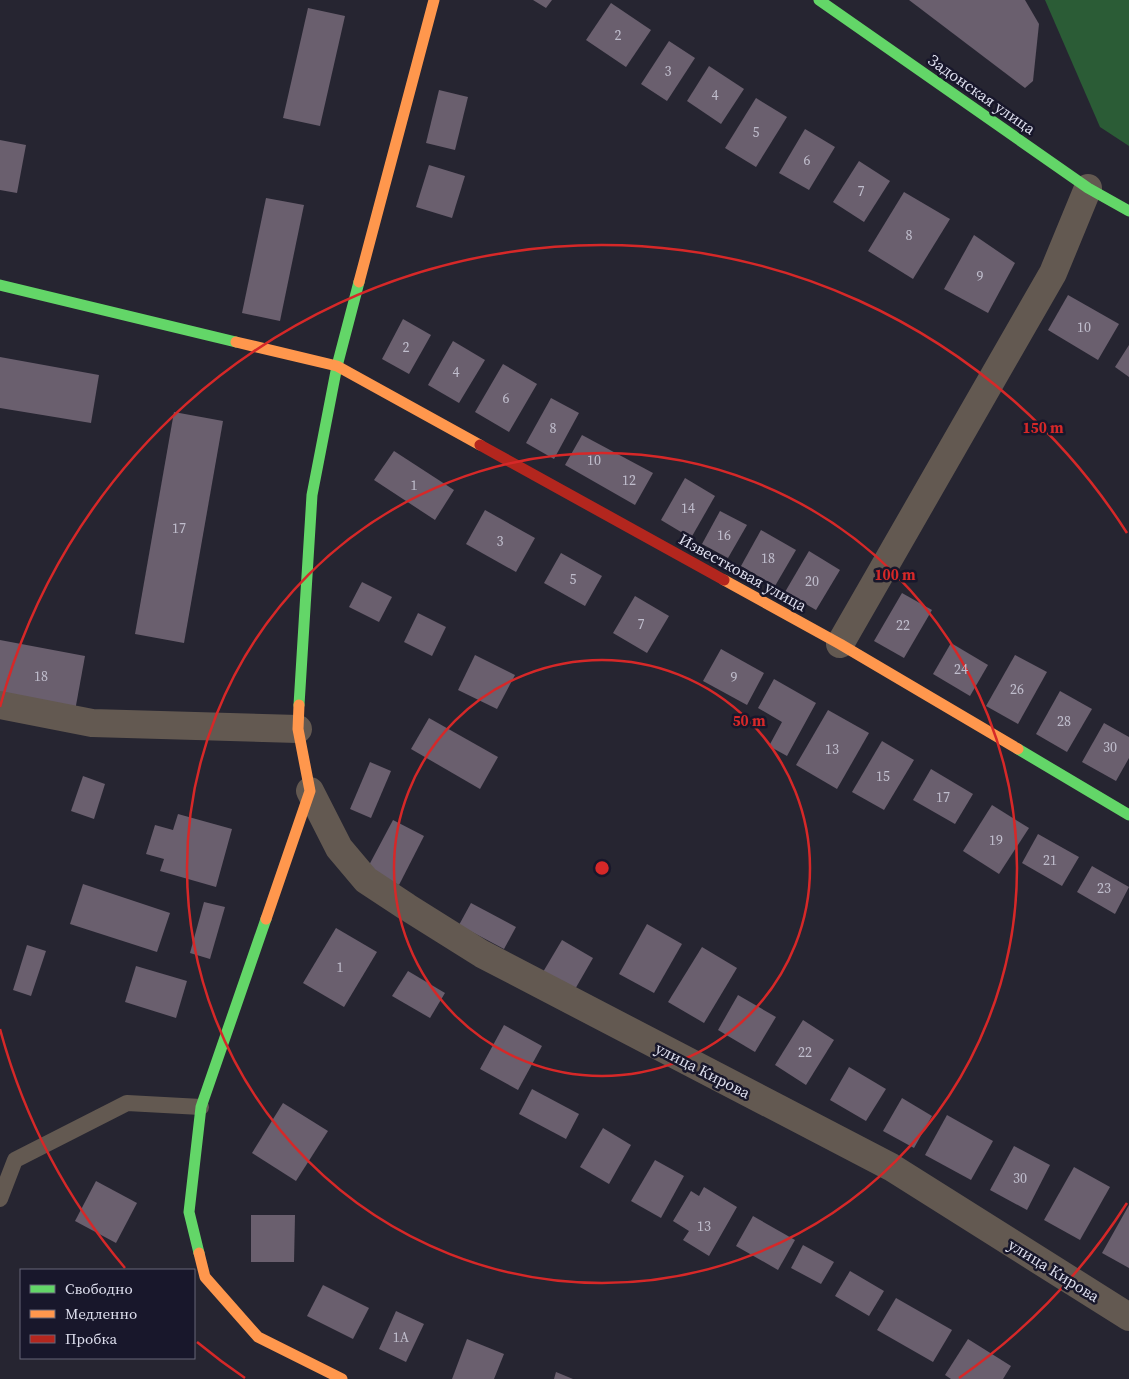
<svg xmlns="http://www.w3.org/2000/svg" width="1129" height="1379" font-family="'Source Serif 4',serif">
<rect width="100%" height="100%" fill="#262531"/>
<path fill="#2b5c36" d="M1045,0H1129V146L1100,127Z"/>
<g fill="#6a5f6e">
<path d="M533,0H552L546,8Z"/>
<path d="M909,0H1025L1039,24L1033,81L1025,88Z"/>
<path d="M611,3L651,30L626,67L586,40Z"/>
<path d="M308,8L345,16L320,126L283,118Z"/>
<path d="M669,41L695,58L667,101L641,84Z"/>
<path d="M709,66L744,89L721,124L687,101Z"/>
<path d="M439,90L468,97L455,150L426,143Z"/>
<path d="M756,98L787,117L756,167L725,148Z"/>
<path d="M805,129L835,147L809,190L779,173Z"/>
<path d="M0,140L26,145L17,193L0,190Z"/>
<path d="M859,161L890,181L864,222L833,202Z"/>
<path d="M429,165L465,176L452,218L416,207Z"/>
<path d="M904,192L950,219L913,279L868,251Z"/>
<path d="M266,198L304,205L280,321L242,313Z"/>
<path d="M974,235L1015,263L988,313L944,289Z"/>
<path d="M1068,295L1119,324L1098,360L1048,330Z"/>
<path d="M403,319L431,335L409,374L382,359Z"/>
<path d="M453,341L485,360L459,403L428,385Z"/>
<path d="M1129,345V377L1115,367Z"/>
<path d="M0,357L99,375L91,423L0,408Z"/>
<path d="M503,364L537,384L509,432L475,412Z"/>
<path d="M551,398L579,413L554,459L526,443Z"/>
<path d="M174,412L223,421L184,643L135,634Z"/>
<path d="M582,435L653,473L635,505L565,465Z"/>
<path d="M394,451L454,490L435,520L374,480Z"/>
<path d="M685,478L715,496L691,538L661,520Z"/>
<path d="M485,510L535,538L516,572L466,544Z"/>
<path d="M720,511L747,525L728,558L702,544Z"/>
<path d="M761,530L796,550L775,586L741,566Z"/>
<path d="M809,551L840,570L816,610L785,592Z"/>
<path d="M561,553L602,576L585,606L544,583Z"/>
<path d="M362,582L392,597L379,622L349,607Z"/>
<path d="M902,593L932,610L904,658L874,641Z"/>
<path d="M635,596L669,616L647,653L613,633Z"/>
<path d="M418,613L446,627L432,656L404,642Z"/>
<path d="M0,640L85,656L75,711L0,697Z"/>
<path d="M951,643L988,665L970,696L933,674Z"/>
<path d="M721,649L764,673L747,705L703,681Z"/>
<path d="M475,655L515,675L497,709L458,690Z"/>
<path d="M1015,655L1047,672L1018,724L986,706Z"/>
<path d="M774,679L816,703L787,756L769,746L782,722L758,708Z"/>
<path d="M1060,691L1092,709L1067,752L1036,734Z"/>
<path d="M828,710L869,733L837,789L796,765Z"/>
<path d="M429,718L498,757L480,789L411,749Z"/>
<path d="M1104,723L1129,737V758L1116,781L1082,762Z"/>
<path d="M882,741L914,760L884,810L852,792Z"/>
<path d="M370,762L391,771L371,818L350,809Z"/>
<path d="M931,769L973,794L955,824L913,800Z"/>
<path d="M83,776L105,784L94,819L71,811Z"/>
<path d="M992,805L1029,828L999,874L963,851Z"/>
<path d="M178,814L232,829L216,887L160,871L164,859L146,854L155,825L173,830Z"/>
<path d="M393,820L424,836L399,885L367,869Z"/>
<path d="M1038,834L1079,857L1062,886L1022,863Z"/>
<path d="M1092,866L1129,887L1115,914L1077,892Z"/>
<path d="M83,884L170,913L157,952L70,924Z"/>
<path d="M204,902L225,907L210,959L190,953Z"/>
<path d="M471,903L516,927L504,949L459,925Z"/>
<path d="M647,924L682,944L654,993L619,974Z"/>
<path d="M336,928L377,952L344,1007L303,983Z"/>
<path d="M562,940L593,958L574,991L543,972Z"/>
<path d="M27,945L46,951L31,996L13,990Z"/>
<path d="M702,947L737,968L704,1023L668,1002Z"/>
<path d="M136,966L187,981L176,1018L125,1002Z"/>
<path d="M408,971L445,993L430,1018L392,996Z"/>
<path d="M738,995L776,1017L755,1052L718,1030Z"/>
<path d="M803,1020L834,1040L806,1085L775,1065Z"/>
<path d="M504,1025L542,1046L518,1090L480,1069Z"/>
<path d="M849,1067L886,1089L866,1121L830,1100Z"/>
<path d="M532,1089L579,1114L566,1139L519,1114Z"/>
<path d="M902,1098L932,1116L914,1148L883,1131Z"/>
<path d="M283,1103L328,1131L296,1181L252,1153Z"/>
<path d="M947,1115L993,1141L971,1180L925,1155Z"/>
<path d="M603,1128L631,1145L609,1184L580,1167Z"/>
<path d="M1014,1146L1050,1165L1027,1210L990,1190Z"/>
<path d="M655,1160L684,1176L661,1218L631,1201Z"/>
<path d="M1074,1167L1110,1187L1080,1240L1044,1220Z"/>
<path d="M96,1181L137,1203L116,1243L75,1221Z"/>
<path d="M704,1187L737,1207L709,1256L683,1240L689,1231L673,1221L691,1191L699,1196Z"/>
<path d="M1129,1205V1268L1102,1253Z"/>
<path d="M251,1215H295L294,1262H251Z"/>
<path d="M753,1216L795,1240L778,1270L736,1246Z"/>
<path d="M803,1245L834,1262L821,1284L791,1268Z"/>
<path d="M850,1271L884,1291L869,1316L835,1296Z"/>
<path d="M323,1285L369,1308L353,1339L307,1316Z"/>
<path d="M896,1298L952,1330L933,1362L877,1330Z"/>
<path d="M396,1311L424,1324L406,1362L379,1349Z"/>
<path d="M467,1339L504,1354L494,1379H452Z"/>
<path d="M968,1339L1011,1366L1003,1379H951L945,1375Z"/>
<path d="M556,1372L573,1379H554Z"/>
</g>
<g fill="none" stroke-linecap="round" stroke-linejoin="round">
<path stroke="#635951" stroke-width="16" d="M0,1199L15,1160L127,1103L201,1107"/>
<g stroke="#635951" stroke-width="28">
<path d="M840,644L1053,273L1088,188"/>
<path d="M0,705L92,723L298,729"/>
<path d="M310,791L339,848L366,880L407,907L482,954L891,1167L1129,1317"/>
</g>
<g stroke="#63d668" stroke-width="11">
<path d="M819,0L1088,188L1129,211"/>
<path d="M0,285L236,342"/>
<path d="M299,705L312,495L337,366L359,282"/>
<path d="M1018,749L1129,815"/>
<path d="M199,1253L189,1212L201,1107L266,919"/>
</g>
<g stroke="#ff974d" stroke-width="11">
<path d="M359,282L434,0"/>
<path d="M236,342L337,366L480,445"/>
<path d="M724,580L840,644L1018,749"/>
<path d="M266,919L310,791L298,729L299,705"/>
<path d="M199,1253L205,1277L258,1337L342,1379"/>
</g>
<path stroke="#b3261e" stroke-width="11" d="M480,445L724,580"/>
</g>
<g fill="none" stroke="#d62828" stroke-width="2.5">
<circle cx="602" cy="868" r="208"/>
<circle cx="602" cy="868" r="415"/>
<path d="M1127 1203A623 623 0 0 1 959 1378M245 1378A623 623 0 0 1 197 1342M125 1268A623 623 0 0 1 0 1029M0 707A623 623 0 0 1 1127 533"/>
</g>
<g text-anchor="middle" stroke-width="5" stroke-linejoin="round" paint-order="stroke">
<g font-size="14" fill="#c0becd">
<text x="618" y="40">2</text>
<text x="668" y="76">3</text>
<text x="715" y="100">4</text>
<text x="756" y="137">5</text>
<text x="807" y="165">6</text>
<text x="861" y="196">7</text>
<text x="909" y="240">8</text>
<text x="980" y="281">9</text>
<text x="1084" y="332">10</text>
<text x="406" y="352">2</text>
<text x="456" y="377">4</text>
<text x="506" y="403">6</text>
<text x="553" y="433">8</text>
<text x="594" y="465">10</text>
<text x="629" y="485">12</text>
<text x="414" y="490">1</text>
<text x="688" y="513">14</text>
<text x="179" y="533">17</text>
<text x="724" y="540">16</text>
<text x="500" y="546">3</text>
<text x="768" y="563">18</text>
<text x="573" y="584">5</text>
<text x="812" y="586">20</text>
<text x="641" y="629">7</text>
<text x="903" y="630">22</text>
<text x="961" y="674">24</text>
<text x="41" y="681">18</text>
<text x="734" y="682">9</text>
<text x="1017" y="694">26</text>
<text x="1064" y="726">28</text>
<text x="1110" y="752">30</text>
<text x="832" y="754">13</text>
<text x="883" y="781">15</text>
<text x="943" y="802">17</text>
<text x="996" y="845">19</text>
<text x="1050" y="865">21</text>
<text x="1104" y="893">23</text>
<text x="340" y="972">1</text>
<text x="805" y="1057">22</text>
<text x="1020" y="1183">30</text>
<text x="704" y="1231">13</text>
<text x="401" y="1342">1А</text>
</g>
<g font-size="16" fill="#dddeed" stroke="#18172b">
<text transform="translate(982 94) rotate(35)" y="6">Задонская улица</text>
<text transform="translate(743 572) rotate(29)" y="6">Известковая улица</text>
<text transform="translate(703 1070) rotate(27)" y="6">улица Кирова</text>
<text transform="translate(1054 1270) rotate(32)" y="6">улица Кирова</text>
</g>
</g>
<circle cx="602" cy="868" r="8" fill="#d62828" stroke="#18172b" stroke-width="2.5"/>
<g font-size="15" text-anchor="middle" font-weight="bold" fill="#d62828" stroke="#18172b" stroke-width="5" stroke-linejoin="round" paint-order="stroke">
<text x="1043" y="433">150 m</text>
<text x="895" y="580">100 m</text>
<text x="749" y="726">50 m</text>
</g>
<rect x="20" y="1269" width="175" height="90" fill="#18172b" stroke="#676779"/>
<rect x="30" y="1285" width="25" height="8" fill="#63d668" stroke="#676779"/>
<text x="65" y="1294" font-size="15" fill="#dddeed">Свободно</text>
<rect x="30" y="1310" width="25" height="8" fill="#ff974d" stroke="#676779"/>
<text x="65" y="1319" font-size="15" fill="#dddeed">Медленно</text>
<rect x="30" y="1335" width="25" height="8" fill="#b3261e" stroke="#676779"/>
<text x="65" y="1344" font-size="15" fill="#dddeed">Пробка</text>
</svg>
